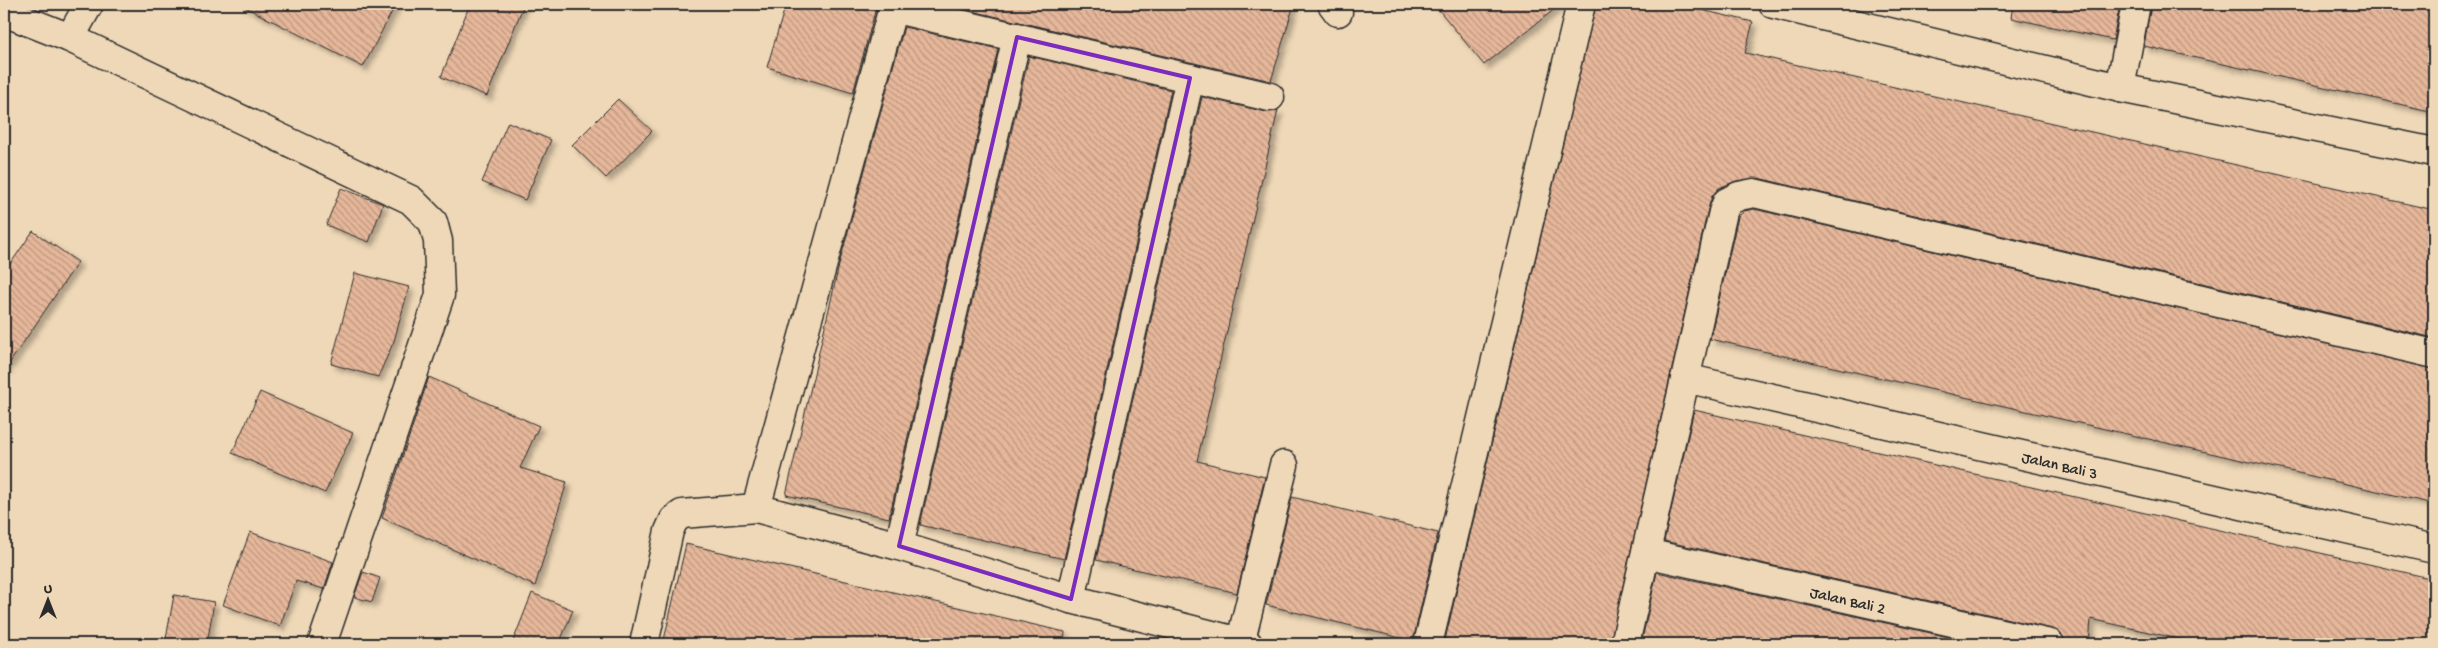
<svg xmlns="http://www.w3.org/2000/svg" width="2438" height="648" font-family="'Gochi Hand',sans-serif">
<defs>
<pattern id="building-back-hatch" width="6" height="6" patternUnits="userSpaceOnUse" patternTransform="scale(1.25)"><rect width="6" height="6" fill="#e6b79a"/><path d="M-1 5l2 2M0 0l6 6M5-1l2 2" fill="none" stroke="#bb957e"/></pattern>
<filter id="shadow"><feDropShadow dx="4.5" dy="4.5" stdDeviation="2.5" flood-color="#0004"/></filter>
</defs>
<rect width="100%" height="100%" fill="#efd8b7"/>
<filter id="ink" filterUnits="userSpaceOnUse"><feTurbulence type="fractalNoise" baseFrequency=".02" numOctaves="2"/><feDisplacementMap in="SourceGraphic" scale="10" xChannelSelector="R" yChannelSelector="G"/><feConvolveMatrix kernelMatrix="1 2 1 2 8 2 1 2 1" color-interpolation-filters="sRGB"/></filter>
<g filter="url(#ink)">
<g fill="url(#building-back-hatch)" stroke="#2b2b2b" filter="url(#shadow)">
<path d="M239,4H396L363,67Z"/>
<path d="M470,4H524L487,96L441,77Z"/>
<path d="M786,4H877L853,93L767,67Z"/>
<path d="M942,4H1294L1271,81Z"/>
<path d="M1434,4H1561L1484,65Z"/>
<path d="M1596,4H1676L1753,22L1745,53L2434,210V338L1758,178L1736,181L1719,188L1712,196L1708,209L1610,644H1444Z"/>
<path d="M2013,4H2120L2113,40L2011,18Z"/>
<path d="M2151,4H2434V112L2144,46Z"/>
<path d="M904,27L998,49L889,518L786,495L840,261Z"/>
<path d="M1029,56L1171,90L1064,559L920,525Z"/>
<path d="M1202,97L1266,112L1278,110L1197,461L1265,477L1237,593L1096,560Z"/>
<path d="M618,99L652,131L606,178L572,145Z"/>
<path d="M508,122L551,140L525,200L482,182Z"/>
<path d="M341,188L383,204L369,242L326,225Z"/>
<path d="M1754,209L2434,369V504L1710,339L1738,217L1744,211Z"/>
<path d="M33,231L78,262L4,371V273Z"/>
<path d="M355,273L409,287L394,341L378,377L331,364Z"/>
<path d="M429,377L539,426L520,468L567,482L535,586L382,518Z"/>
<path d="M260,392L353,433L325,493L232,453Z"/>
<path d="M1694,410L2434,579V644H2201L2091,619L2089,644H2065L2061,633L2053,629L1664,541Z"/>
<path d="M1292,497L1438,533L1413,641L1266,605Z"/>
<path d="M250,532L333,562L324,589L296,581L280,626L223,605Z"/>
<path d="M686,544L1065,632L1064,644H663Z"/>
<path d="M363,572L380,578L372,602L354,597Z"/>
<path d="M1657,572L1980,644H1641Z"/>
<path d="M532,593L573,610L559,644H512Z"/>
<path d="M174,595L214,602L207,644H165Z"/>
</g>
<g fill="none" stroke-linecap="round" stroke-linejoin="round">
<defs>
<g id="minor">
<path d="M1332,4L1338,12"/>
<path d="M1773,4L2120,88L2434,152"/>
<path d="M892,8L1270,97"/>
<path d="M4,12L70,38L411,200L433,222L438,241L440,295L322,644"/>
<path d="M70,38L89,4"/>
<path d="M2120,88L2136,4"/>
<path d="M1685,378L2434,549"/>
<path d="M756,508L894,4"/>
<path d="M899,546L1017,37"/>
<path d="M1646,553L2050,644"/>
<path d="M1071,599L1190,78"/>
<path d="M644,644L669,531L674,520L682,514L756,508L899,546L1071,599L1248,644"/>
<path d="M1240,644L1284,465"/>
<path d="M1428,644L1581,4"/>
<path d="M1625,644L1723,212L1727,202L1739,196L1754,193L2434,354"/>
</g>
</defs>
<use href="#minor" stroke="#2b2b2b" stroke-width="31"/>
<use href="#minor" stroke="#efd8b7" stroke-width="28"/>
</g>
</g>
<path fill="none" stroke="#7b2cbf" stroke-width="4" stroke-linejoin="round" d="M1017,37L1190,78L1071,599L899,546Z"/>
<g text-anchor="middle" stroke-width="5" stroke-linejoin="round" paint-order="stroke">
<g font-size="16" fill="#2b2b2b" stroke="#efd8b7">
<text transform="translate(2060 464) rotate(13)" y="6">Jalan Bali 3</text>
<text transform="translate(1848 599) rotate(13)" y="6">Jalan Bali 2</text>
</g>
</g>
<rect width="2438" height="648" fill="none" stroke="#efd8b7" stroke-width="20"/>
<rect x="10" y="10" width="2418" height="628" fill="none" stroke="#2b2b2b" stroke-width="2" filter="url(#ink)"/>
<g transform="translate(48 600)" stroke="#efd8b7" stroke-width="4" paint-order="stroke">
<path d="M0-4L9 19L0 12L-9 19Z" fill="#2b2b2b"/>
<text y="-8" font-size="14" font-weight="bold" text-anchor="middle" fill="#2b2b2b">U</text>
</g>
</svg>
